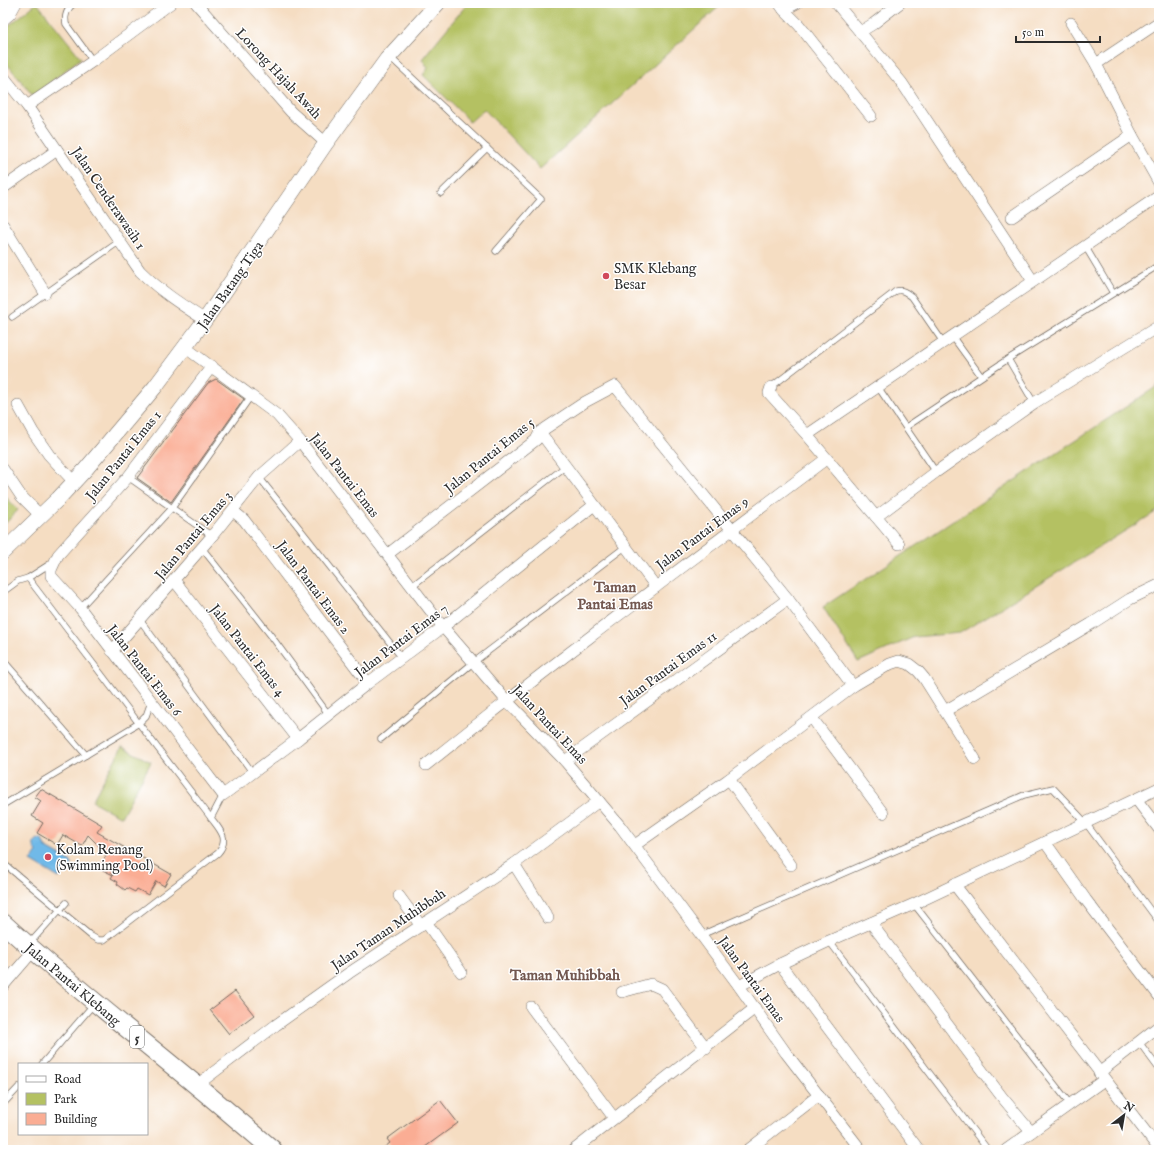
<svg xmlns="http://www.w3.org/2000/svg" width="1162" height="1153" font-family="'IM FELL English',serif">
<rect width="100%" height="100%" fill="#fff"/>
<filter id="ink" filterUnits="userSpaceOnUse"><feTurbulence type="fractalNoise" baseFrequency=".025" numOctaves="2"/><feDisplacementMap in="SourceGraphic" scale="8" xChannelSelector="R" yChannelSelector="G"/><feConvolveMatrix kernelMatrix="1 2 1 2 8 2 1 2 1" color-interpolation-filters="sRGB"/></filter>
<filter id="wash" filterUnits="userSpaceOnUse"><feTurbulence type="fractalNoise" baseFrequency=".012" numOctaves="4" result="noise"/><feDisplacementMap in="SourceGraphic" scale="16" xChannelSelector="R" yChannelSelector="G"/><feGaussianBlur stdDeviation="0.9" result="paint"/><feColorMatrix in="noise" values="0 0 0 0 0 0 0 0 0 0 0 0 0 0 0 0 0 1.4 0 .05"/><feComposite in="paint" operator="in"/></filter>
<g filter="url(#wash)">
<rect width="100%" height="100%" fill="#f5ddc2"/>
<g fill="#b4c162" stroke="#707646">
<path d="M37,3L81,58L33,96L3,59V30Z"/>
<path d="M468,3H723L540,169L484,109L470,122L423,75L428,68L422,59Z"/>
<path d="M1159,385V510L960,633L914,637L858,662L823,607Z"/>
<path d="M3,494L18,510L3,526Z"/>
<path d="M122,747L151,762L121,817L92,801Z"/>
</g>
<path fill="#70b9e8" stroke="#4e728a" d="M38,839L42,840L45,847L70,861L72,864L71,867L62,873L59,878L31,861L37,852C33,847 32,843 38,839Z"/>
<g id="blocks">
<g fill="#faad94">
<path d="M216,379L244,399L171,502L137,478L208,383Z"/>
<path d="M41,789L102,825L97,832L171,874L164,886L156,881L148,895L137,889L135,892L127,888L125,890L117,884L118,882L111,878L113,875L99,868L107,854L88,835L82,846L63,835L57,845L37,833L43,823L32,816L41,801L35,797Z"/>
<path d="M235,991L254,1015L229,1034L210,1010Z"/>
<path d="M440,1100L458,1123L421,1150H381L390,1143L387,1139Z"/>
</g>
</g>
</g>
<g filter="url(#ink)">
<use href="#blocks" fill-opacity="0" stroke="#726960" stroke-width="1"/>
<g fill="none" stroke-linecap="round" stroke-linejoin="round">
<defs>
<g id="service">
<path d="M74,3C67,9 64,15 66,24L93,61"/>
<path d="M390,57L541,199L496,251"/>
<path d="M441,193L487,148"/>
<path d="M1085,246L1113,293"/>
<path d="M12,317L120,241"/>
<path d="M952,336L981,376"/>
<path d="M1008,359L1034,403"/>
<path d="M771,387L896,291C903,289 907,293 912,297L943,342"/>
<path d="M878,387L936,472"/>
<path d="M906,427L1008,359L1159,265"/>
<path d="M128,477L212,536"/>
<path d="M259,477L402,658"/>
<path d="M202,548L272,637L329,715"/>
<path d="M412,586L566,466"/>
<path d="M3,592L18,581L28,578"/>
<path d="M80,608L172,508L251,396"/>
<path d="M140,620L253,773"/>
<path d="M3,660L86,755"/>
<path d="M381,739L474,662L625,547"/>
<path d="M3,805L139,723L146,716L151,702"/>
<path d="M211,818L223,795"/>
<path d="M3,863L91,936L98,940H104L218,853C230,839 220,830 211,818L28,578L53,562"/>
<path d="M914,904L1070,1104"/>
<path d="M701,935L1024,795L1053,788L1085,822L1159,922"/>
<path d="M829,941L988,1150"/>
<path d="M30,943L66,903"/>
<path d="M1139,1042L1159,1069"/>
<path d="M42,1064L93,1005"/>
<path d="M3,1104L19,1087"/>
</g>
<g id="minor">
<path d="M196,3L291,112L326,143"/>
<path d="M779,3L784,10L797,3"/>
<path d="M836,3L860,32L873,24L900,3"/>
<path d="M784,10L799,25L871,116"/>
<path d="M3,20L10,14L16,3"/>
<path d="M1071,23L1096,64L1132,135L1159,183"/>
<path d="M860,32L902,83L1033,281"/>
<path d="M1096,64L1159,22"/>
<path d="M3,76L27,106L140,271C160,291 182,305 205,320"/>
<path d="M27,106L93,61L171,3"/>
<path d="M3,188L57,150"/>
<path d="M1012,217L1132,135"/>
<path d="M3,225L45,293"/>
<path d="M186,348L277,415L300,441L443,627L506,700L565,761L620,826L739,986L786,1053L861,1150"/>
<path d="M212,366L128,477L58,555L51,570V576L80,608L223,795L298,739L368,683L443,627L594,505"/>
<path d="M771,387L769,393L807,435L899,544"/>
<path d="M18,405L33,432L49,455L74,482"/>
<path d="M540,432L656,587"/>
<path d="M807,435L1159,196"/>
<path d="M3,469L21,496L40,515"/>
<path d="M233,511L244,520L368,683"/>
<path d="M876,517L936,472L1034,403L1159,326"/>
<path d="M388,554L536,440L540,432L585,402L615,386L788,599L853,686"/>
<path d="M174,580L298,739"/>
<path d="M112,651L212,536L259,477L300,441"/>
<path d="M945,711L1091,624L1130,599L1159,585"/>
<path d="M812,718L883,813"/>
<path d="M565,761L788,599"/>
<path d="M426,765C557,660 692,560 826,459"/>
<path d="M729,779L791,865"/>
<path d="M1136,799L1159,829"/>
<path d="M1045,842L1086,900L1159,996"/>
<path d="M635,845L729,779L853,686L890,664L899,661L909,664L918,671L924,678L975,759"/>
<path d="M514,864L548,918"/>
<path d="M954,884L1159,1149"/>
<path d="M399,896L421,926"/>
<path d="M426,922L461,972"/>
<path d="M871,923L1002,1097L1031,1132"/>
<path d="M780,964L919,1150"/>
<path d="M3,986L33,951"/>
<path d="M739,986L780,964L829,941L914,904L1159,788"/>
<path d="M622,992L651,984L662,989L706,1048"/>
<path d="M531,1007L614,1118"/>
<path d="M1099,1073L1159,1026"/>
<path d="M197,1085L276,1025L349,973L514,864L599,801"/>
<path d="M574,1150L755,1008"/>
<path d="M748,1150L819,1095"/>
<path d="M1006,1150L1104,1080"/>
</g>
<path id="secondary" d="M3,552L58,499L85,470L155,387L205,320L326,143L387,59L438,3"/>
<path id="trunk" d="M3,923C65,980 131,1031 196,1085C222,1106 247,1128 273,1150"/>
</defs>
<use href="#service" stroke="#726960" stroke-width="7"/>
<use href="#minor" stroke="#726960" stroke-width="12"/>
<use href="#secondary" stroke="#726960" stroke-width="16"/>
<use href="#trunk" stroke="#726960" stroke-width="20"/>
<use href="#service" stroke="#fff" stroke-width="5.5"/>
<use href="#minor" stroke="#fff" stroke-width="11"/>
<use href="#secondary" stroke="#fff" stroke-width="15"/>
<use href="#trunk" stroke="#fff" stroke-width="18"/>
</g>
</g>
<g fill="#d1495b" stroke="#fff" stroke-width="1.5">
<circle cx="606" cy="276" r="4"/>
<circle cx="48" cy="857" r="4"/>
</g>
<g text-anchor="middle" stroke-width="3" stroke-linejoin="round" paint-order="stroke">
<rect fill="#fff" stroke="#6b6b6b" stroke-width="1" x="130" y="1026" width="14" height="22" rx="3"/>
<g font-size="13" font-weight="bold" fill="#2b2b2b">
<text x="137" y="1042">5</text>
</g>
<g font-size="14" fill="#2b2b2b" stroke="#fff">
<text transform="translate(279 73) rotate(47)" y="5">Lorong Hajah Awah</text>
<text transform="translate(109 198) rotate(56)" y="5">Jalan Cenderawasih 1</text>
<text transform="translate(230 285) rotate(-55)" y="5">Jalan Batang Tiga</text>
<text transform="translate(123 455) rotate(-51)" y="5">Jalan Pantai Emas 1</text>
<text transform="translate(489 455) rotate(-39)" y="5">Jalan Pantai Emas 5</text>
<text transform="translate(345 475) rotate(52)" y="5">Jalan Pantai Emas</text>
<text transform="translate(702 533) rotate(-37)" y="5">Jalan Pantai Emas 9</text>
<text transform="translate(193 535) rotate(-50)" y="5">Jalan Pantai Emas 3</text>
<text transform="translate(314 587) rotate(53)" y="5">Jalan Pantai Emas 2</text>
<text transform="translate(401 640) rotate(-37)" y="5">Jalan Pantai Emas 7</text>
<text transform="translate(248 650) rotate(52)" y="5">Jalan Pantai Emas 4</text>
<text transform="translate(668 668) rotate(-36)" y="5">Jalan Pantai Emas 11</text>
<text transform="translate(145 670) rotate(52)" y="5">Jalan Pantai Emas 6</text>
<text transform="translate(550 724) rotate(47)" y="5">Jalan Pantai Emas</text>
<text transform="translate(388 929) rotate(-34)" y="5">Jalan Taman Muhibbah</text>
<text transform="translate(752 979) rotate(54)" y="5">Jalan Pantai Emas</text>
<text transform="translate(73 984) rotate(40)" y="5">Jalan Pantai Klebang</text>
</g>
<g font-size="14" fill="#2b2b2b" stroke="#fff" text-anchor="start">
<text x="614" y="273">SMK Klebang<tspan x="614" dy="16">Besar</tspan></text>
<text x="56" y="854">Kolam Renang<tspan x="56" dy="16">(Swimming Pool)</tspan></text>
</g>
<g font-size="15" font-weight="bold" fill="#735850" stroke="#fff">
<text x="615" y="592">Taman<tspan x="615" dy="17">Pantai Emas</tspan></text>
<text x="565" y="980">Taman Muhibbah</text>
</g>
</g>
<rect width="1162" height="1153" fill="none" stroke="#fff" stroke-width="16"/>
<rect x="18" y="1063" width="130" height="72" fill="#ffffff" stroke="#aaaaaa"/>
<rect x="26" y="1076" width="20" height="6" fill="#ffffff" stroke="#aaaaaa"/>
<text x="54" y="1083" font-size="12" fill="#2b2b2b">Road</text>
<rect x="26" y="1093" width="20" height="12" fill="#b4c162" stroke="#aaaaaa"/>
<text x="54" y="1103" font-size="12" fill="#2b2b2b">Park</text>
<rect x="26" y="1113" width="20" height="12" fill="#faad94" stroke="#aaaaaa"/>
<text x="54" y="1123" font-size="12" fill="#2b2b2b">Building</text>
<g transform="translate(1124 1115) rotate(31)" stroke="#ffffff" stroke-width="3" paint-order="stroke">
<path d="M0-3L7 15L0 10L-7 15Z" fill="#2b2b2b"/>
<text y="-6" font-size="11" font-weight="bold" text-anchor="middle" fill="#2b2b2b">N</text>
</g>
<path d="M1016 36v6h84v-6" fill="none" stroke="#2b2b2b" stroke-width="2"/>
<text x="1022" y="36" font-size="12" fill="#2b2b2b" stroke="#ffffff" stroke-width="3" paint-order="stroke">50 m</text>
</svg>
